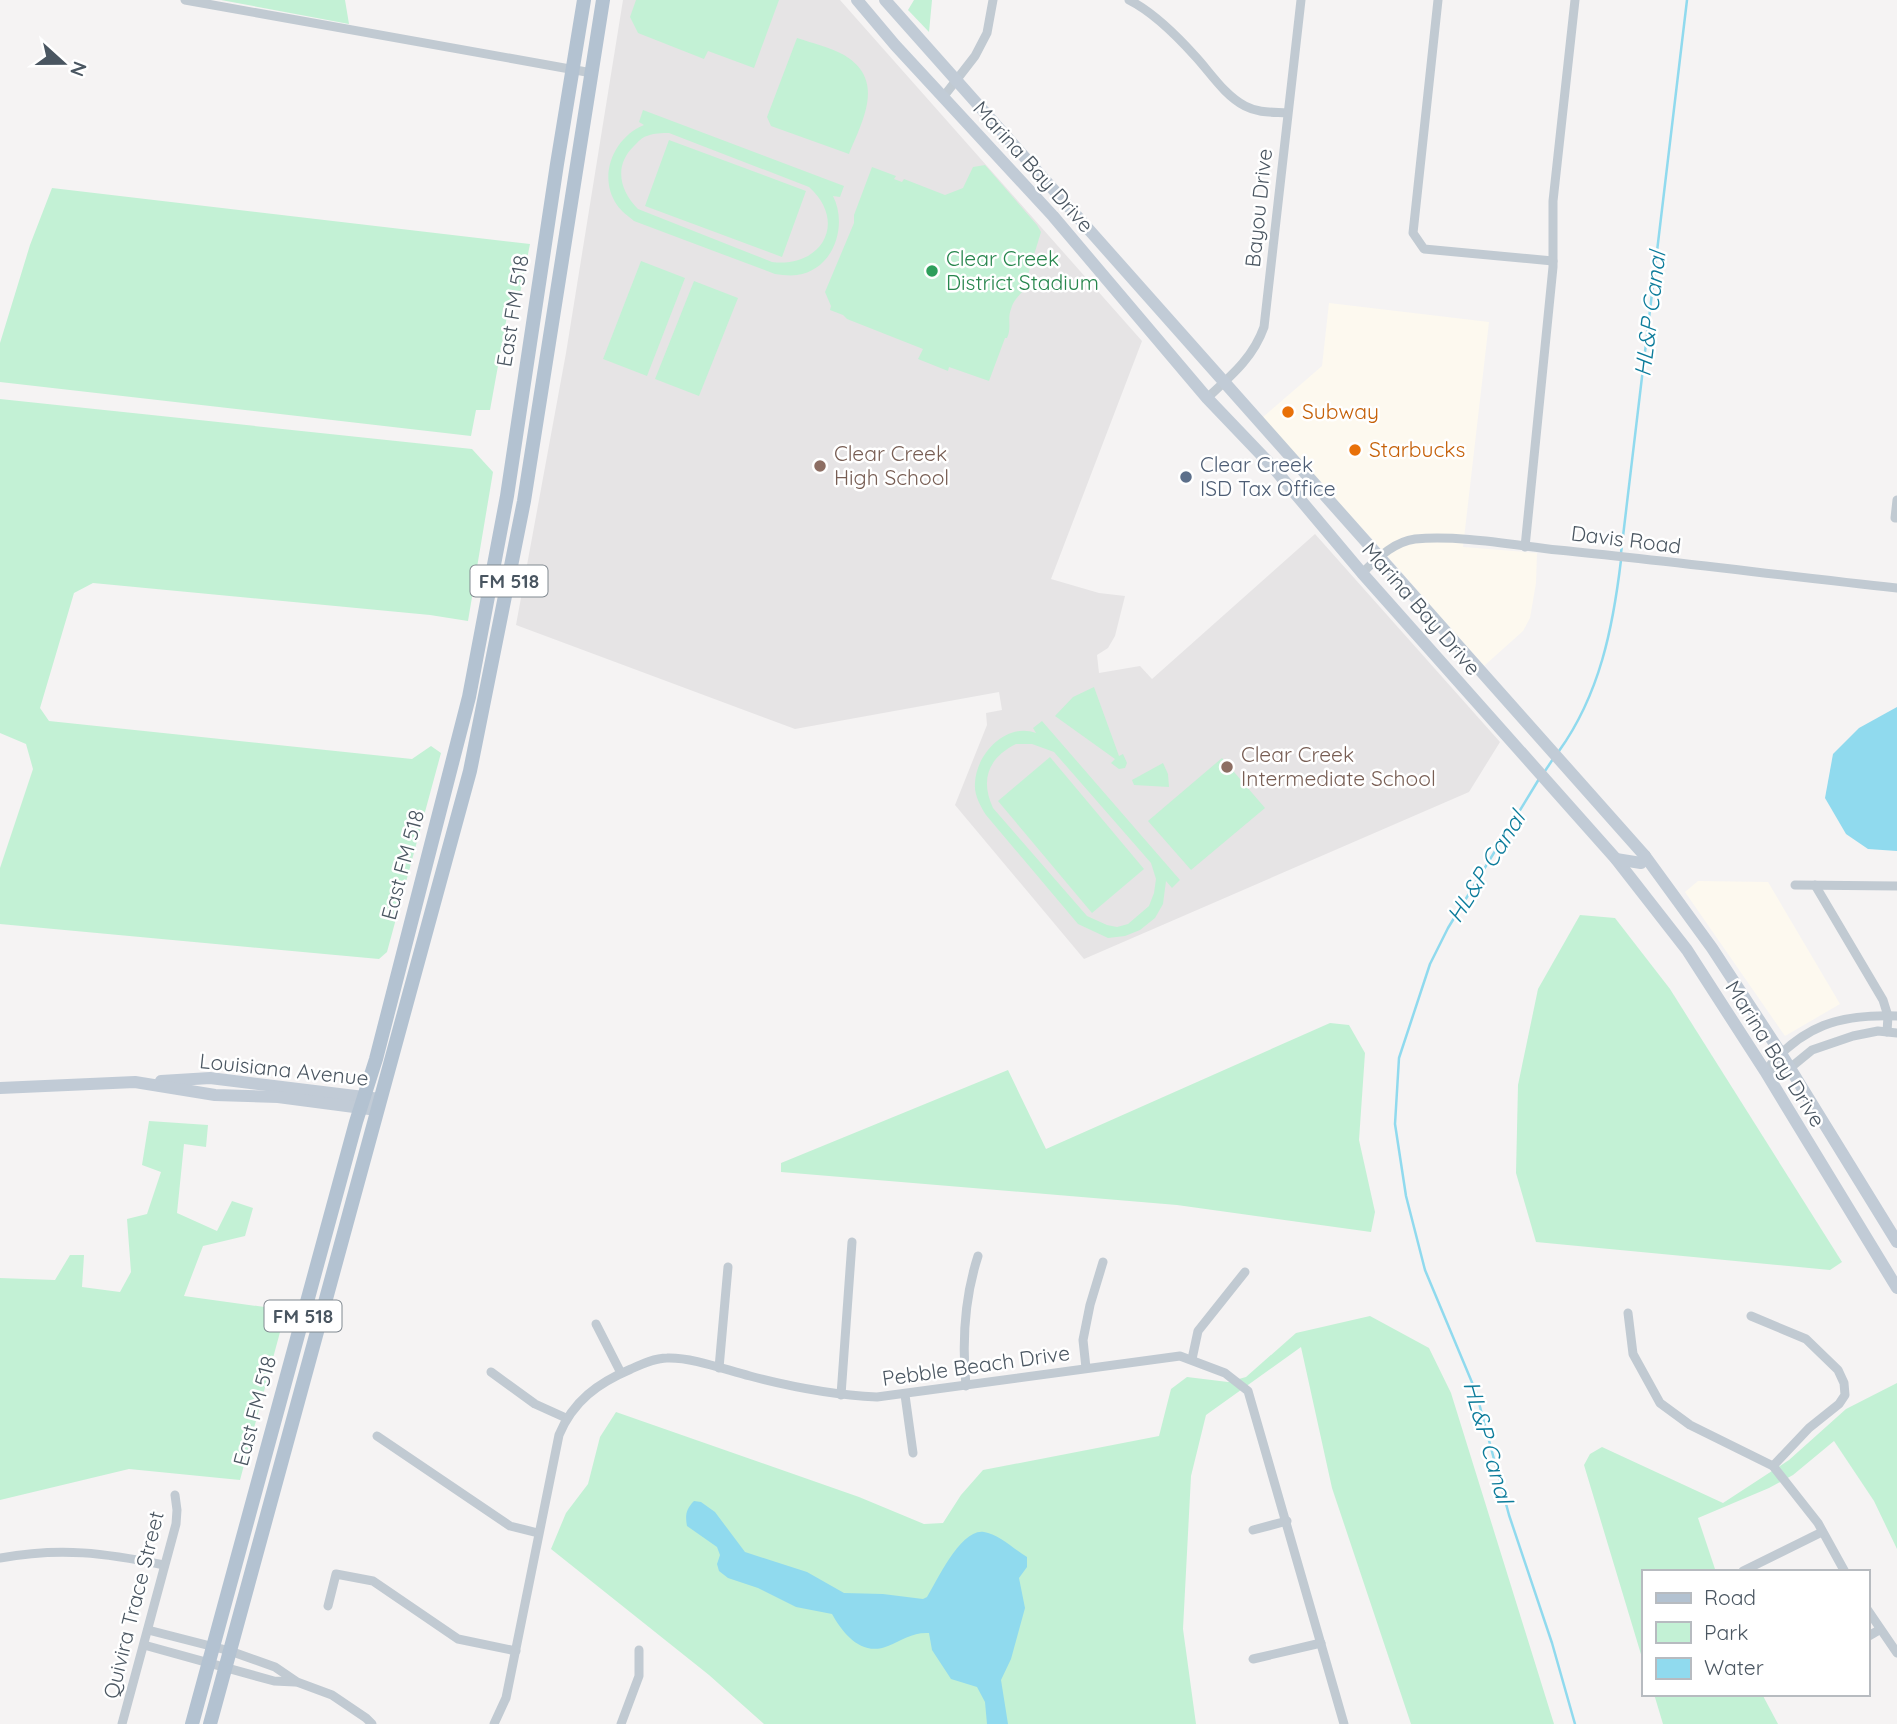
<svg xmlns="http://www.w3.org/2000/svg" width="1897" height="1724" font-family="Quicksand,sans-serif">
<rect width="100%" height="100%" fill="#f5f3f3"/>
<g fill="#fdf9ef">
<path d="M1329,303L1489,322L1463,547L1537,553L1536,583L1530,618L1523,631L1484,666L1373,540L1262,418L1322,366Z"/>
<path d="M1698,881L1768,882L1840,1004L1785,1036L1685,892Z"/>
</g>
<path fill="#e6e4e5" d="M623,0H840L1142,341L1051,579L1099,593L1125,596L1115,636L1108,648L1097,655L1099,673L1140,666L1152,679L1315,534L1500,742L1469,792L1084,959L955,805L987,725L986,713L1002,710L999,692L795,729L516,625L566,353Z"/>
<g fill="#c3f1d5" fill-rule="evenodd">
<path d="M221,0H345L349,24Z"/>
<path d="M636,0H779L754,68L708,51L704,59L638,33L630,17Z"/>
<path d="M914,0H932L929,32L908,10Z"/>
<path d="M797,38C812,43 830,47 844,55C886,80 863,120 849,154L771,126L767,117Z"/>
<path d="M643,110L844,186L840,197L833,196C848,225 834,270 797,275C790,276 782,275 775,274L634,221C628,216 621,211 617,205C597,176 614,137 644,125L639,122ZM669,133L809,187C848,222 822,268 772,262L638,209C619,190 614,165 634,146C638,142 642,137 647,136C654,133 662,133 669,133Z"/>
<path d="M669,140L806,191L782,257L645,206Z"/>
<path d="M985,165L1037,225L1041,232L1027,278L1030,280C1026,291 1014,297 1011,309C1007,319 1012,328 1007,338H1005L989,381L949,367L948,371L918,359L923,349L847,319L843,315L830,310L831,306L825,292L854,223V215L872,167L896,176L894,179L902,182L904,179L945,195L963,188L973,167Z"/>
<path d="M52,188L530,244L519,299L509,305L490,410H476L471,436L0,382V343L30,245Z"/>
<path d="M641,261L685,278L647,376L603,359Z"/>
<path d="M694,281L738,298L699,396L655,379Z"/>
<path d="M0,399L472,449L493,472L468,621L430,615L93,583L74,593L40,708L49,721L412,759L431,746L441,753L387,952L379,959L0,924V868L33,769L26,744L0,733Z"/>
<path d="M1094,687L1119,756L1123,754L1127,763L1125,768L1119,769L1111,763L1115,759L1055,716L1073,697Z"/>
<path d="M1042,721L1180,880L1172,888L1166,881L1163,904L1155,918L1140,930L1125,936L1108,938L1078,924L986,815C980,805 974,795 975,783C976,754 1006,722 1036,733L1033,728ZM1016,744H1032L1054,752L1151,863L1156,879L1154,893L1149,906L1128,924L1117,927L1107,925L1087,916L993,808C980,780 988,758 1016,744Z"/>
<path d="M1050,757L1144,869L1092,913L998,801Z"/>
<path d="M1222,758L1265,808L1191,870L1148,821Z"/>
<path d="M1163,763L1168,774L1169,787L1134,785L1132,780Z"/>
<path d="M1580,915L1615,918L1670,989L1842,1262L1830,1270L1536,1242L1516,1173L1518,1085L1538,989Z"/>
<path d="M1330,1023L1349,1025L1365,1053L1359,1140L1375,1212L1371,1232L1177,1205L781,1172V1163L1008,1070L1046,1149Z"/>
<path d="M149,1121L208,1125L206,1147L184,1144L177,1213L217,1231L232,1201L253,1208L245,1236L203,1246L184,1296L286,1310L240,1480L129,1469L0,1500V1278L55,1280L70,1255H84L82,1287L120,1292L131,1272L127,1219L147,1214L161,1172L142,1165Z"/>
<path d="M1370,1316L1429,1348L1451,1393L1554,1724H1411L1332,1488L1301,1347L1206,1415L1191,1476L1183,1629L1196,1724H764L709,1675L551,1549L566,1513L588,1484L600,1437L616,1412L859,1497L924,1524L943,1523L961,1495L983,1470L1159,1436L1171,1389L1187,1377L1228,1382L1246,1377L1296,1333Z"/>
<path d="M1897,1383V1549L1874,1501L1834,1441L1793,1475L1769,1488L1698,1518L1716,1572H1643V1661L1584,1465L1590,1454L1602,1447L1723,1503L1789,1460L1846,1409Z"/>
<path d="M1654,1694H1762L1778,1724H1663Z"/>
</g>
<g fill="#90daee">
<path d="M1897,707V851L1868,849L1846,834L1825,798L1833,754L1859,728Z"/>
<path d="M694,1501L701,1502L715,1512L745,1552L807,1572L844,1593L883,1594L923,1599L927,1597C937,1581 961,1528 984,1532C998,1534 1014,1549 1027,1557V1567L1019,1578L1025,1608L1011,1659L1001,1680L1008,1724H987L985,1702L977,1687L951,1679L932,1650L929,1633C913,1632 902,1640 888,1646C862,1657 843,1634 832,1614L796,1607L758,1588L728,1578L719,1571L717,1564L720,1555L717,1547L687,1526C685,1515 686,1509 694,1501Z"/>
</g>
<g fill="none" stroke-linecap="round" stroke-linejoin="round">
<g stroke="#90daee" stroke-width="2.5">
<path d="M1621,553L1687,0"/>
<path d="M1559,751C1600,694 1613,627 1621,560"/>
<path d="M1545,771L1553,759"/>
<path d="M1539,779L1448,928L1430,964L1399,1058L1395,1124L1406,1196L1425,1270L1476,1392L1509,1515L1552,1643L1575,1724"/>
</g>
<g stroke="#c1cad2" stroke-width="9">
<path d="M185,0L592,73"/>
<path d="M1129,0C1153,12 1177,36 1195,56C1210,72 1224,95 1245,106C1258,113 1272,112 1287,113"/>
<path d="M1438,0L1413,233L1424,249L1553,261"/>
<path d="M944,96L975,56L987,33L993,0"/>
<path d="M1207,398C1231,376 1253,358 1264,327L1301,0"/>
<path d="M1897,500L1895,518H1897"/>
<path d="M1525,547L1553,267V201L1575,0"/>
<path d="M1362,573C1377,559 1393,542 1415,539C1460,535 1513,545 1558,550C1671,561 1784,576 1897,588"/>
<path d="M1795,885L1897,886"/>
<path d="M1815,885L1883,1000L1888,1016L1887,1032"/>
<path d="M1765,1071C1803,1025 1839,1014 1897,1016"/>
<path d="M1765,1071L1790,1068L1812,1050L1853,1036L1878,1031L1897,1033"/>
<path d="M1628,1313L1633,1354L1660,1403L1690,1425L1773,1466L1818,1523L1845,1572"/>
<path d="M1751,1316L1806,1339L1838,1370L1844,1383L1845,1395L1839,1404L1809,1428L1773,1466"/>
<path d="M596,1324L621,1373"/>
<path d="M1192,1359L1198,1331L1245,1272"/>
<path d="M719,1368L728,1267"/>
<path d="M1086,1368L1083,1340L1090,1305L1103,1262"/>
<path d="M491,1372L535,1404L566,1418"/>
<path d="M966,1386C962,1343 965,1296 978,1256"/>
<path d="M841,1395L852,1242"/>
<path d="M905,1395L913,1453"/>
<path d="M377,1436L510,1526L538,1533"/>
<path d="M1253,1530L1287,1521"/>
<path d="M0,1558C61,1547 105,1553 164,1565"/>
<path d="M1743,1571L1822,1532"/>
<path d="M328,1606L336,1574L373,1581L458,1639L516,1651"/>
<path d="M1867,1609L1897,1653"/>
<path d="M148,1630L230,1651L275,1667L297,1682L332,1695L366,1718L372,1724"/>
<path d="M1867,1637L1879,1630"/>
<path d="M144,1645L274,1681L295,1682"/>
<path d="M1253,1659L1321,1643"/>
<path d="M122,1724L176,1524L177,1510L175,1495"/>
<path d="M494,1724L506,1698L559,1435C573,1401 598,1383 631,1369C642,1364 655,1358 667,1358C692,1357 726,1370 750,1376C792,1387 834,1395 877,1397L1180,1356L1225,1373L1248,1391L1344,1724"/>
<path d="M621,1724L639,1676V1650"/>
</g>
<g stroke="#c1cbd6" stroke-width="12">
<path d="M857,0L895,45L1053,216L1207,398L1272,466L1362,573L1616,859L1687,950L1765,1071L1897,1288"/>
<path d="M885,0L1645,856L1712,948L1780,1052L1897,1242"/>
<path d="M1616,859L1641,863L1645,856"/>
<path d="M161,1081L210,1078L380,1099"/>
<path d="M0,1088L135,1082L215,1095L278,1097L377,1110"/>
</g>
<g stroke="#b3c2d1" stroke-width="14">
<path d="M192,1724L356,1122L376,1059L469,697L507,496L557,164L584,0"/>
<path d="M210,1724L470,771L524,501L603,0"/>
</g>
</g>
<circle fill="#2e9e5b" stroke="#fff" stroke-width="2.5" cx="932" cy="271" r="7"/>
<g fill="#e8710a" stroke="#fff" stroke-width="2.5">
<circle cx="1288" cy="412" r="7"/>
<circle cx="1355" cy="450" r="7"/>
</g>
<g fill="#8d6e63" stroke="#fff" stroke-width="2.5">
<circle cx="820" cy="466" r="7"/>
<circle cx="1227" cy="767" r="7"/>
</g>
<circle fill="#5c6f8a" stroke="#fff" stroke-width="2.5" cx="1186" cy="477" r="7"/>
<g text-anchor="middle" stroke-width="5" stroke-linejoin="round" paint-order="stroke">
<g fill="#fff" stroke="#808990" stroke-width="2">
<rect x="470.5" y="565.5" width="77" height="31" rx="5"/>
<rect x="264.5" y="1300.5" width="77" height="31" rx="5"/>
</g>
<g font-size="19" font-weight="bold" fill="#4a5661">
<text x="509" y="588">FM 518</text>
<text x="303" y="1323">FM 518</text>
</g>
<g font-size="21" fill="#4a5661" stroke="#fff">
<text transform="translate(1033 167) rotate(48)" y="7">Marina Bay Drive</text>
<text transform="translate(1259 208) rotate(-84)" y="7">Bayou Drive</text>
<text transform="translate(513 311) rotate(-81)" y="7">East FM 518</text>
<text transform="translate(1626 540) rotate(7)" y="7">Davis Road</text>
<text transform="translate(1421 609) rotate(49)" y="7">Marina Bay Drive</text>
<text transform="translate(403 865) rotate(-75)" y="7">East FM 518</text>
<text transform="translate(1775 1054) rotate(58)" y="7">Marina Bay Drive</text>
<text transform="translate(284 1070) rotate(6)" y="7">Louisiana Avenue</text>
<text transform="translate(976 1366) rotate(-8)" y="7">Pebble Beach Drive</text>
<text transform="translate(255 1411) rotate(-75)" y="7">East FM 518</text>
<text transform="translate(134 1605) rotate(-76)" y="7">Quivira Trace Street</text>
</g>
<g font-size="21" fill="#27864d" stroke="#fff" text-anchor="start">
<text x="946" y="266">Clear Creek<tspan x="946" dy="24">District Stadium</tspan></text>
</g>
<g font-size="21" fill="#c56008" stroke="#fff" text-anchor="start">
<text x="1302" y="419">Subway</text>
<text x="1369" y="457">Starbucks</text>
</g>
<g font-size="21" fill="#785e54" stroke="#fff" text-anchor="start">
<text x="834" y="461">Clear Creek<tspan x="834" dy="24">High School</tspan></text>
<text x="1241" y="762">Clear Creek<tspan x="1241" dy="24">Intermediate School</tspan></text>
</g>
<g font-size="21" fill="#4e5e75" stroke="#fff" text-anchor="start">
<text x="1200" y="472">Clear Creek<tspan x="1200" dy="24">ISD Tax Office</tspan></text>
</g>
<g font-size="23" font-style="italic" fill="#0c7c9b" stroke="#fff">
<text transform="translate(1650 314) rotate(-83)" y="8">HL&amp;P Canal</text>
<text transform="translate(1486 867) rotate(-58)" y="8">HL&amp;P Canal</text>
<text transform="translate(1488 1442) rotate(74)" y="8">HL&amp;P Canal</text>
</g>
</g>
<rect x="1642" y="1570" width="228" height="126" fill="#ffffff" stroke="#b7bbc0" stroke-width="2"/>
<rect x="1656" y="1593" width="35" height="10" fill="#b3c2d1" stroke="#b7bbc0" stroke-width="2"/>
<text x="1704" y="1605" font-size="21" fill="#4a5661">Road</text>
<rect x="1656" y="1622" width="35" height="21" fill="#c3f1d5" stroke="#b7bbc0" stroke-width="2"/>
<text x="1704" y="1640" font-size="21" fill="#4a5661">Park</text>
<rect x="1656" y="1658" width="35" height="21" fill="#90daee" stroke="#b7bbc0" stroke-width="2"/>
<text x="1704" y="1675" font-size="21" fill="#4a5661">Water</text>
<g transform="translate(63 63) rotate(111)" stroke="#ffffff" stroke-width="5" paint-order="stroke">
<path d="M0-5L12 26L0 18L-12 26Z" fill="#4a5661"/>
<text y="-10" font-size="19" font-weight="bold" text-anchor="middle" fill="#4a5661">N</text>
</g>
</svg>
